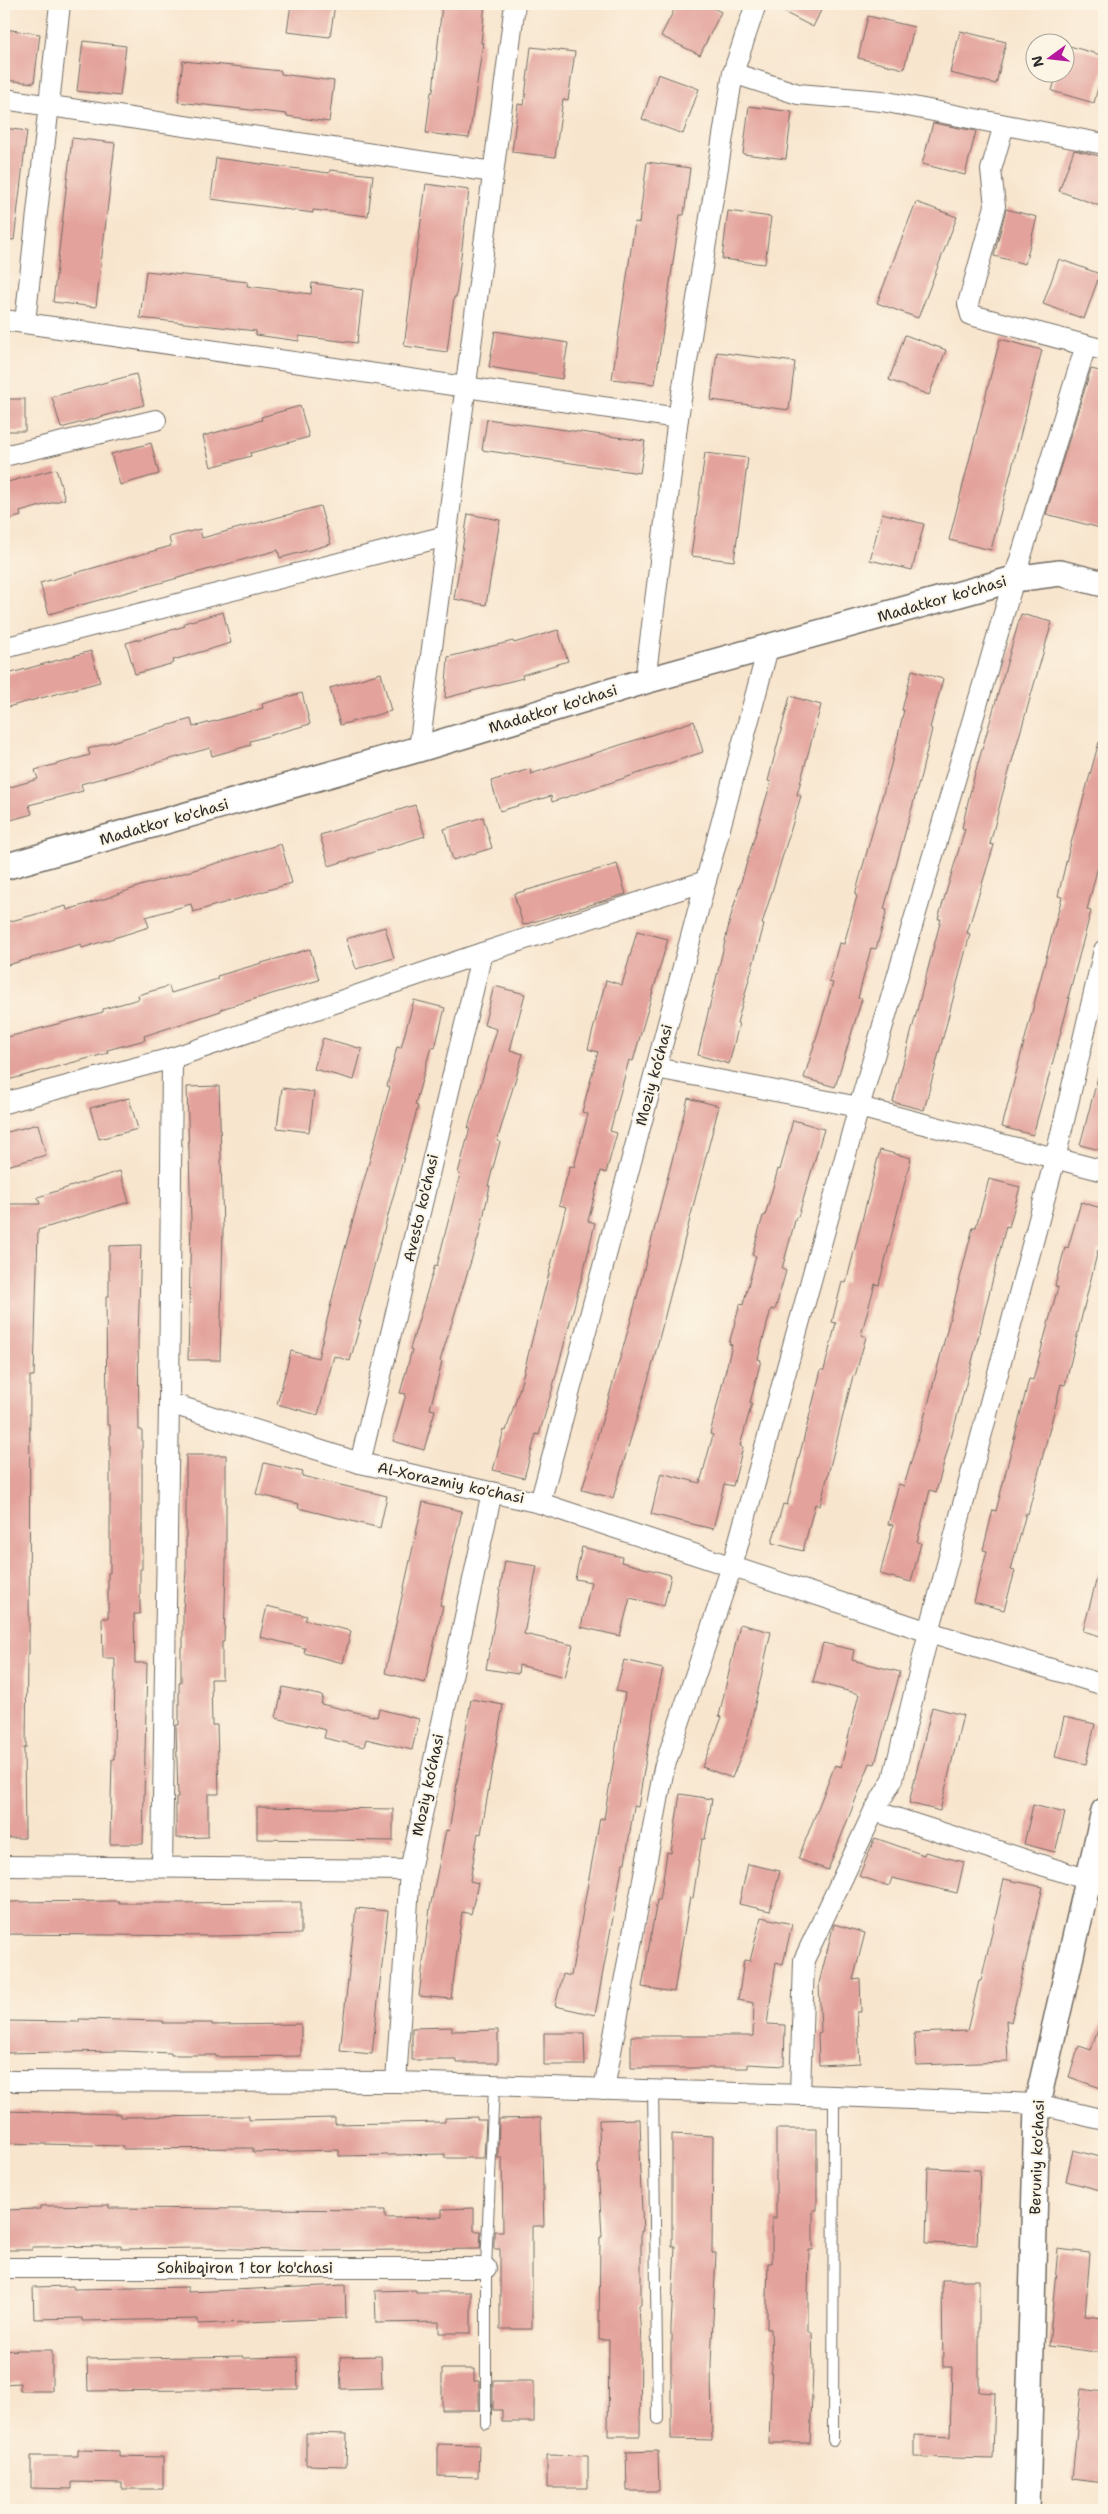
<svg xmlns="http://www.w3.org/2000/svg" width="1108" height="2514" font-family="'Shantell Sans',sans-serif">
<rect width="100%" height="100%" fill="#fcf5e5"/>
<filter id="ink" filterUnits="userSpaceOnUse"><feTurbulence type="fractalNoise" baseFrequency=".02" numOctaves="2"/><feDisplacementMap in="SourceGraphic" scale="10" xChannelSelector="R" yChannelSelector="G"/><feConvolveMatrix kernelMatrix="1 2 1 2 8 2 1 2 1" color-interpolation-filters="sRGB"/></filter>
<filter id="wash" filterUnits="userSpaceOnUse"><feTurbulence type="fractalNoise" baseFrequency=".0096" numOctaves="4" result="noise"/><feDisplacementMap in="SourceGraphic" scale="20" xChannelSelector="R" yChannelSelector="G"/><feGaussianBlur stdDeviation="1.12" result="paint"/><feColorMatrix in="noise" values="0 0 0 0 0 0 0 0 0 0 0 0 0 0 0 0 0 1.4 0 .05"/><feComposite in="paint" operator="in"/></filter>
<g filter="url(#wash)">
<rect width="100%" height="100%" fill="#f8e5ce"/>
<g id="blocks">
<g fill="#e3a29b">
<path d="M291,4H335L330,37L287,32Z"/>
<path d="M442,4H485L481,43H483L469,138L426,133L431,92H433Z"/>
<path d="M677,4H705L721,12L700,55L661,36Z"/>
<path d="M768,4H824L813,27Z"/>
<path d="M868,16L914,27L904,69L858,58Z"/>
<path d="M4,29L40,34L34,83L4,80Z"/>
<path d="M960,31L1006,42L996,84L950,73Z"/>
<path d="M83,41L126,46L120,96L77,91Z"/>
<path d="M1066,45L1104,56V65L1094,103L1052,91L1057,72H1066Z"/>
<path d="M531,47L575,52L568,100L563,99L555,157L512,152L518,104L524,105Z"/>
<path d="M183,61L281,71V74L334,81L329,122L286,116L287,114L178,102Z"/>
<path d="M658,74L699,89L683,134L642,119Z"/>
<path d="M749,106L792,112L786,159L743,154Z"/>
<path d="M933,123L976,131L965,175L922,164Z"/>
<path d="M4,128L27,131L14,240L4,239Z"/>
<path d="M72,138L115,143L96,307L53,302Z"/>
<path d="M1074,150L1104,157V194L1100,206L1059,191Z"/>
<path d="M216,158L329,173L330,170L373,175L368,216L313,210V213L211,199Z"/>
<path d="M647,162L690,168L684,215H680L655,384L612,379L635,222L639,223Z"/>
<path d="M426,184L469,190L456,297H454L447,352L404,346Z"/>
<path d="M916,202L957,217L918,318L877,303Z"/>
<path d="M1006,209L1037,217L1025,264L994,256Z"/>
<path d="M728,211L771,217L765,264L722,259Z"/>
<path d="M1059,259L1100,274L1084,319L1043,304Z"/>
<path d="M146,271L248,282L247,286L311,294L312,283L363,290L357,343L299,336V341L256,335V331L140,318Z"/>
<path d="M495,331L568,343L562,379L489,367Z"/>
<path d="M905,335L946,350L929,395L889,380Z"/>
<path d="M1000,339L1042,350L991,550L949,540Z"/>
<path d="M717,352L795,362L789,410L711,400Z"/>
<path d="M1091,369L1104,372V529L1046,514Z"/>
<path d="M136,374L144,405L61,428L52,397Z"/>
<rect x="4" y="399" width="21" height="32"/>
<path d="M300,406L309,437L250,453L251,456L211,467L203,436L262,420L261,417Z"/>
<path d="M487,419L645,441L640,473L482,450Z"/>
<path d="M151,443L159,474L120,485L111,454Z"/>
<path d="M705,453L748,458L734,561L691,556Z"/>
<path d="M56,469L65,499L20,512L21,516L4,521V483Z"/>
<path d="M320,506L331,544L280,558L278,550L49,614L40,583L171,546L169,537L200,529L202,538Z"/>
<path d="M882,513L924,524L912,570L870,560Z"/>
<path d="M468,514L500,520L486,605L454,599Z"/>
<path d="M223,612L231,643L173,660L174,663L135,674L126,643L185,626L184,623Z"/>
<path d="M1021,614L1052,622L1002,796L990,844L994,845L967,933L970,934L924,1110L893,1102L941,919H938L965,829L962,828L972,784Z"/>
<path d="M558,630L568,661L522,675L523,678L445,698L448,657L513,641L514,643Z"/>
<path d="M91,651L100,682L4,708V675Z"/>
<path d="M912,670L943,679L930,728L932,729L921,775L884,909L887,910L876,949L871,948L858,998L862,999L835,1087L804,1078L833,983L829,982L839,943L844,944L857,896L855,895L892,761L904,710H902Z"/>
<path d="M381,673L391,711L340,725L330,688Z"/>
<path d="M302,693L310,724L250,741L251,745L212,756L210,748L81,784L83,791L29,805L32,814L4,822V789L38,779L35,770L90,755L88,749L152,730L191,719L193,727L263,708L262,704Z"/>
<path d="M790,696L821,705L797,795L801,796L762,924L764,925L737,1023L739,1024L729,1064L698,1055L732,912L771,782L768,781Z"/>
<path d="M694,721L703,752L552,802L551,796L500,811L491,781L530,769L531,774Z"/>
<path d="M1099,742L1104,743V842L1087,910L1091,911L1068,998H1070L1033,1135L1002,1127L1062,897L1058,896L1068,854Z"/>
<path d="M415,805L425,836L329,866L320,835Z"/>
<path d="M483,817L492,848L453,860L444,829Z"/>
<path d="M281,844L292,883L193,912L191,904L146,917L149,927L82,948L81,944L4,966V923L66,906L67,910L107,898L140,886Z"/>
<path d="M617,864L626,894L523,925L514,894Z"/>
<path d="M385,927L394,958L356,969L346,939Z"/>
<path d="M637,931L668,939L633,1061L629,1060L610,1131L617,1133L606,1173L601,1171L588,1221L595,1223L585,1265L551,1394L539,1435L536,1434L524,1478L493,1470L504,1430L506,1431L520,1387L566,1207L559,1205L570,1166L574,1167L588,1114L582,1112L598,1052L588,1049L606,980L622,985Z"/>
<path d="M310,949L319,980L221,1009V1011L144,1036L145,1040L107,1050L108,1053L4,1081V1038L103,1012V1009L139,999L138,995L169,986L171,993L218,979L217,976Z"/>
<path d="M494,986L525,994L510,1050L523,1054L497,1141L500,1142L488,1186H490L480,1232L440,1361L442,1362L430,1409L435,1410L424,1450L393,1441L406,1394L400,1393L412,1350L410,1349L435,1265L437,1266L460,1174L458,1173L470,1128H468L497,1029L484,1025Z"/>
<path d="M414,1000L445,1008L435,1048L431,1047L415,1105L418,1106L359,1321H361L350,1361L334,1356L318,1415L277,1404L291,1351L318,1358L339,1270L390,1087L387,1086L397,1047L401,1048Z"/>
<path d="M323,1038L362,1049L354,1080L314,1069Z"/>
<path d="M1099,1073H1104V1151L1080,1145Z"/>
<path d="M219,1086L223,1230L220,1360H188L191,1220L187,1087Z"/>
<path d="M282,1088L314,1092L309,1132L277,1128Z"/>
<path d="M129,1098L138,1129L99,1139L90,1108Z"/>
<path d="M688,1098L719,1106L651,1370L613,1498L582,1490L631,1320Z"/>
<path d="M793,1120L824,1129L798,1217H796L782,1269L786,1271L775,1310L771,1309L758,1359L761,1360L750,1403H752L740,1446L743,1447L733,1486L724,1484L713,1529L651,1514L661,1473L700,1483L713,1435L710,1434L732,1345L729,1344L740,1304L743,1305L756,1256L752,1255L763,1216H765L778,1169L780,1170Z"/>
<path d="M38,1124L46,1155L7,1166L4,1153V1133Z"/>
<path d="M880,1150L911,1158L879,1285L875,1284L861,1335L866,1337L855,1376H853L820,1506L815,1504L803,1551L772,1543L783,1504L787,1505L821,1370H824L836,1323L832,1322L842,1282L846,1283Z"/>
<path d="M120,1171L129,1202L38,1230L34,1376H30L29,1654L27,1655L26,1748H24L25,1838H4V1204H40L38,1197Z"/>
<path d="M989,1179L1020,1187L1009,1227L1006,1226L971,1366L936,1492L930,1490L917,1542L921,1543L911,1582L880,1574L893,1525L888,1524L899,1484L904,1486L929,1401L973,1227H976Z"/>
<path d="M1081,1202L1104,1209V1238L1101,1250H1098L1065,1385L1061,1384L1028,1514L1026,1513L1011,1570L1015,1571L1004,1610L974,1602L987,1551L983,1550L993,1510L996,1511L1029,1379L1033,1380L1058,1287L1055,1286L1065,1247L1068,1248Z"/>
<path d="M141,1245L138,1336L139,1430H142V1569H140V1614H134L135,1663H147L143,1844H110L112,1759H114L115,1658H103L102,1618H108V1573H110V1425H107L106,1296H109V1246Z"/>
<path d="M186,1455H226V1564L224,1642H222V1679H211L212,1725H217L219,1794H208V1837L176,1838V1797H178L176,1725H179V1682H181V1647H183V1610L186,1571Z"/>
<path d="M264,1463L303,1472L302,1476L387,1496L380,1528L298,1508L299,1504L256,1494Z"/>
<path d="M423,1502L462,1511L440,1605L443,1606L425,1683L385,1673Z"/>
<path d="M582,1547L622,1557L621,1562L671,1575L664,1606L630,1598L620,1636L581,1627L591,1582L575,1579Z"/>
<path d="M505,1561L537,1566L524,1634L573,1645L565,1677L519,1665L518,1674L486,1669Z"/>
<path d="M1099,1570L1104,1571V1637L1083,1631Z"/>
<path d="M267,1606L307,1616L305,1620L351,1631L343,1663L304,1653L305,1648L260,1637Z"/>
<path d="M740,1624L771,1632L747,1740L732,1778L702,1767L722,1717L719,1716Z"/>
<path d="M823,1643L854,1650L852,1660L900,1672L875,1764L870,1763L828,1870L798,1859L835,1765L841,1767L859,1694L813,1682Z"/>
<path d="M624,1660L663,1669L655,1704L638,1807L634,1806L625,1863H623L595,2015L555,2006L563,1974L571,1976L600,1818L604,1819L625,1693L616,1691Z"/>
<path d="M283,1687L323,1696L321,1704L377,1717L379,1709L419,1719L412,1750L366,1739L364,1747L324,1738L326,1730L276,1718Z"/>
<path d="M471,1699L503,1705L481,1834L478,1833L470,1881L478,1883L471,1914L462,1912L451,1999L419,1996L430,1908L446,1830L449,1831Z"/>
<path d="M932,1707L963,1715L940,1811L909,1803Z"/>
<path d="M1064,1717L1095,1724L1086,1764L1055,1757Z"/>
<path d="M680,1794L712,1799L705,1839H702L693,1898L690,1897L674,1992L642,1987L657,1900H660L667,1852L671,1853Z"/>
<path d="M1033,1805L1065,1813L1055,1852L1024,1844Z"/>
<path d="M257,1807L393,1809V1841L257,1839Z"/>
<path d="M875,1838L924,1855L925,1852L964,1862L957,1893L892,1878L889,1886L859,1876Z"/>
<path d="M748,1864L780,1871L770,1911L739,1904Z"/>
<path d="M1004,1879L1043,1887L1011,2022L1006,2020L1008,2062L916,2065L914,2033L967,2031L979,1981H981Z"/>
<path d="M119,1901V1903H165L301,1902V1934L215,1936L4,1934V1902Z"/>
<path d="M356,1908L388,1911L372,2054L340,2051Z"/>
<path d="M761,1917L792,1924L783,1964L776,1962L767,2024L785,2025L784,2066L748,2064V2068H631V2036H753L754,2003L738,2000L744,1960L750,1961Z"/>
<path d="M834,1924L865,1933L853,1980L860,1979L861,2012H857L860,2063L819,2065L818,2033L821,2032L819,1983Z"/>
<path d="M1102,2018L1104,2019V2089L1069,2077L1079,2046L1091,2050Z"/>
<path d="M79,2019L163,2021V2023H212V2025L301,2024V2056L216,2057V2055H171V2053L122,2051L4,2053V2021L79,2022Z"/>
<path d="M452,2027V2031L498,2030V2063H457V2060H412V2028Z"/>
<path d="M544,2033H584L585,2065H544Z"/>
<path d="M4,2111L120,2114V2117L249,2116V2120L335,2118V2124L445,2122V2118L477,2117V2120H486L484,2158H445V2154L339,2156V2150L253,2152V2148L123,2149V2146L4,2143Z"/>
<path d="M541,2118L544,2226H532V2329H500V2249H494V2231H503L502,2158H498L499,2119Z"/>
<path d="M640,2119L641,2151H639L643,2231H641V2305H639L641,2342L640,2436H608L609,2340H599L600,2237H602L598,2164H600L599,2120Z"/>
<path d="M776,2129H817V2210H813V2250H809L808,2295V2332H812L813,2369L810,2443H769L772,2364L771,2329H767V2297L768,2263H772V2218H776Z"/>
<path d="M672,2134L713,2136L712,2253H716L711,2364L712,2440L671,2439V2328L675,2246H672Z"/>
<path d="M1073,2150L1104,2158V2191L1066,2181Z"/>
<path d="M928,2168L980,2170L977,2245L926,2243Z"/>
<path d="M109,2205V2208L385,2210V2218L442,2217V2209L474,2208V2231H481L480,2249L316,2251L198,2248L121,2249V2246L32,2247V2250H4V2210L40,2209V2206Z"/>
<path d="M1058,2249L1090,2253L1085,2316L1104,2318V2353L1049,2346Z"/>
<path d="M942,2280H979V2392L995,2393L993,2459L914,2457V2435L950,2437L952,2367H943Z"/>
<path d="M345,2285L346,2318L198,2324V2319L82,2321V2318L34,2319L33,2287L73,2286L74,2289L188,2287V2292Z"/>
<path d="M416,2290V2292H471V2333H439V2322L376,2323L375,2291Z"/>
<path d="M20,2350H52V2391H20V2383L4,2384V2351Z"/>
<path d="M243,2356L244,2358L297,2357L298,2389L88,2391L87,2359Z"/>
<path d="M381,2356L382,2388L341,2389L340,2357Z"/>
<path d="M442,2369H474V2381H479V2410H442Z"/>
<path d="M493,2381H534V2422H502V2410H493Z"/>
<path d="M1081,2389L1104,2392V2483L1072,2479Z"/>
<path d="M306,2433L347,2434L346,2466L306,2465Z"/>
<path d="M438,2444L479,2445L478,2477L438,2476Z"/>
<path d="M78,2450L119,2451V2456L163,2457V2489H122V2483L72,2482V2489L31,2488V2456H78Z"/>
<path d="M658,2451L659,2491H627L626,2452Z"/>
<path d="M547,2455L588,2456V2488H547Z"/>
</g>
</g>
</g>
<g filter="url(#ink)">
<use href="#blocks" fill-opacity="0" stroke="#736c64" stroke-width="1"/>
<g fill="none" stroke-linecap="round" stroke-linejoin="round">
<defs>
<g id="service">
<path d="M653,2090L658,2419"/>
<path d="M486,2424V2268L494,2086"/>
<path d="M833,2440L834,2096"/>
</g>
<g id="minor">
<path d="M733,73L798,94L882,101L1104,144"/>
<path d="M4,99L493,172"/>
<path d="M1004,125L991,170L995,206L968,304L971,315L1104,350"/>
<path d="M4,320L678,418"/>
<path d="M25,322L60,4"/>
<path d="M4,456L156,420"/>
<path d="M4,648L446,536"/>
<path d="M645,681L678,418L733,73L756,4"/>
<path d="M419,749L515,4"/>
<path d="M656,1068L859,1107L1104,1171"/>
<path d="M4,1103L172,1058L482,953L706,881"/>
<path d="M169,1403L360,1463L540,1503L929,1632L1104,1685"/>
<path d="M360,1463L482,953"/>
<path d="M540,1503L768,648"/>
<path d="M874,1811L1104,1885"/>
<path d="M4,1866L410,1870"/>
<path d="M162,1867L169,1403L172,1058"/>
<path d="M4,2081L396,2082L834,2096L1037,2104L1104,2120"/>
<path d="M396,2082L410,1870L492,1492"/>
<path d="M604,2089L664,1768L732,1566L859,1107L1014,579L1086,345"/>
<path d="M800,2095L804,1960L874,1811L893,1779L929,1632L1055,1159L1104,950"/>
<path d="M4,2268H486"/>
</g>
<g id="tertiary">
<path d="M4,867L419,749L645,681L1014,579L1060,573L1104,584"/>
<path d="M1027,2510L1037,2104L1104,1811"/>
</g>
</defs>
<use href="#service" stroke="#736c64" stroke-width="12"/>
<use href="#minor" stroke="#736c64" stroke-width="22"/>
<use href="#tertiary" stroke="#736c64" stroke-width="28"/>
<use href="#service" stroke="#fff" stroke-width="10"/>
<use href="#minor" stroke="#fff" stroke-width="20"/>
<use href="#tertiary" stroke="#fff" stroke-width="25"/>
</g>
</g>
<g text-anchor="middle" stroke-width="4" stroke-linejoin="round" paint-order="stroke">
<g font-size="15" fill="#2b2b2b" stroke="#fcf5e5">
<text transform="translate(942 599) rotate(-16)" y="5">Madatkor ko'chasi</text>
<text transform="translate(553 709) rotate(-17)" y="5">Madatkor ko'chasi</text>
<text transform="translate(164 822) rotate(-16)" y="5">Madatkor ko'chasi</text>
<text transform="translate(654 1075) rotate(-75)" y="5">Moziy ko‘chasi</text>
<text transform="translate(421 1208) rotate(-77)" y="5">Avesto ko'chasi</text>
<text transform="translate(451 1483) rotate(12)" y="5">Al-Xorazmiy ko'chasi</text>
<text transform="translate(428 1785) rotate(-78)" y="5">Moziy ko‘chasi</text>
<text transform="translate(1037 2157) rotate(-88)" y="5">Beruniy ko'chasi</text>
<text x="245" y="2273">Sohibqiron 1 tor ko'chasi</text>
</g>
</g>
<rect width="1108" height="2514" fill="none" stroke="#fcf5e5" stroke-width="20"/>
<g transform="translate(1050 58) rotate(255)"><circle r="24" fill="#fcf5e5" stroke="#a8a49b"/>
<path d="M0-4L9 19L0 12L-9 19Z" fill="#b5179e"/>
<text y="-8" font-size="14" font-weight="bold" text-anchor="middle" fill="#2b2b2b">N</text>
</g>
</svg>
